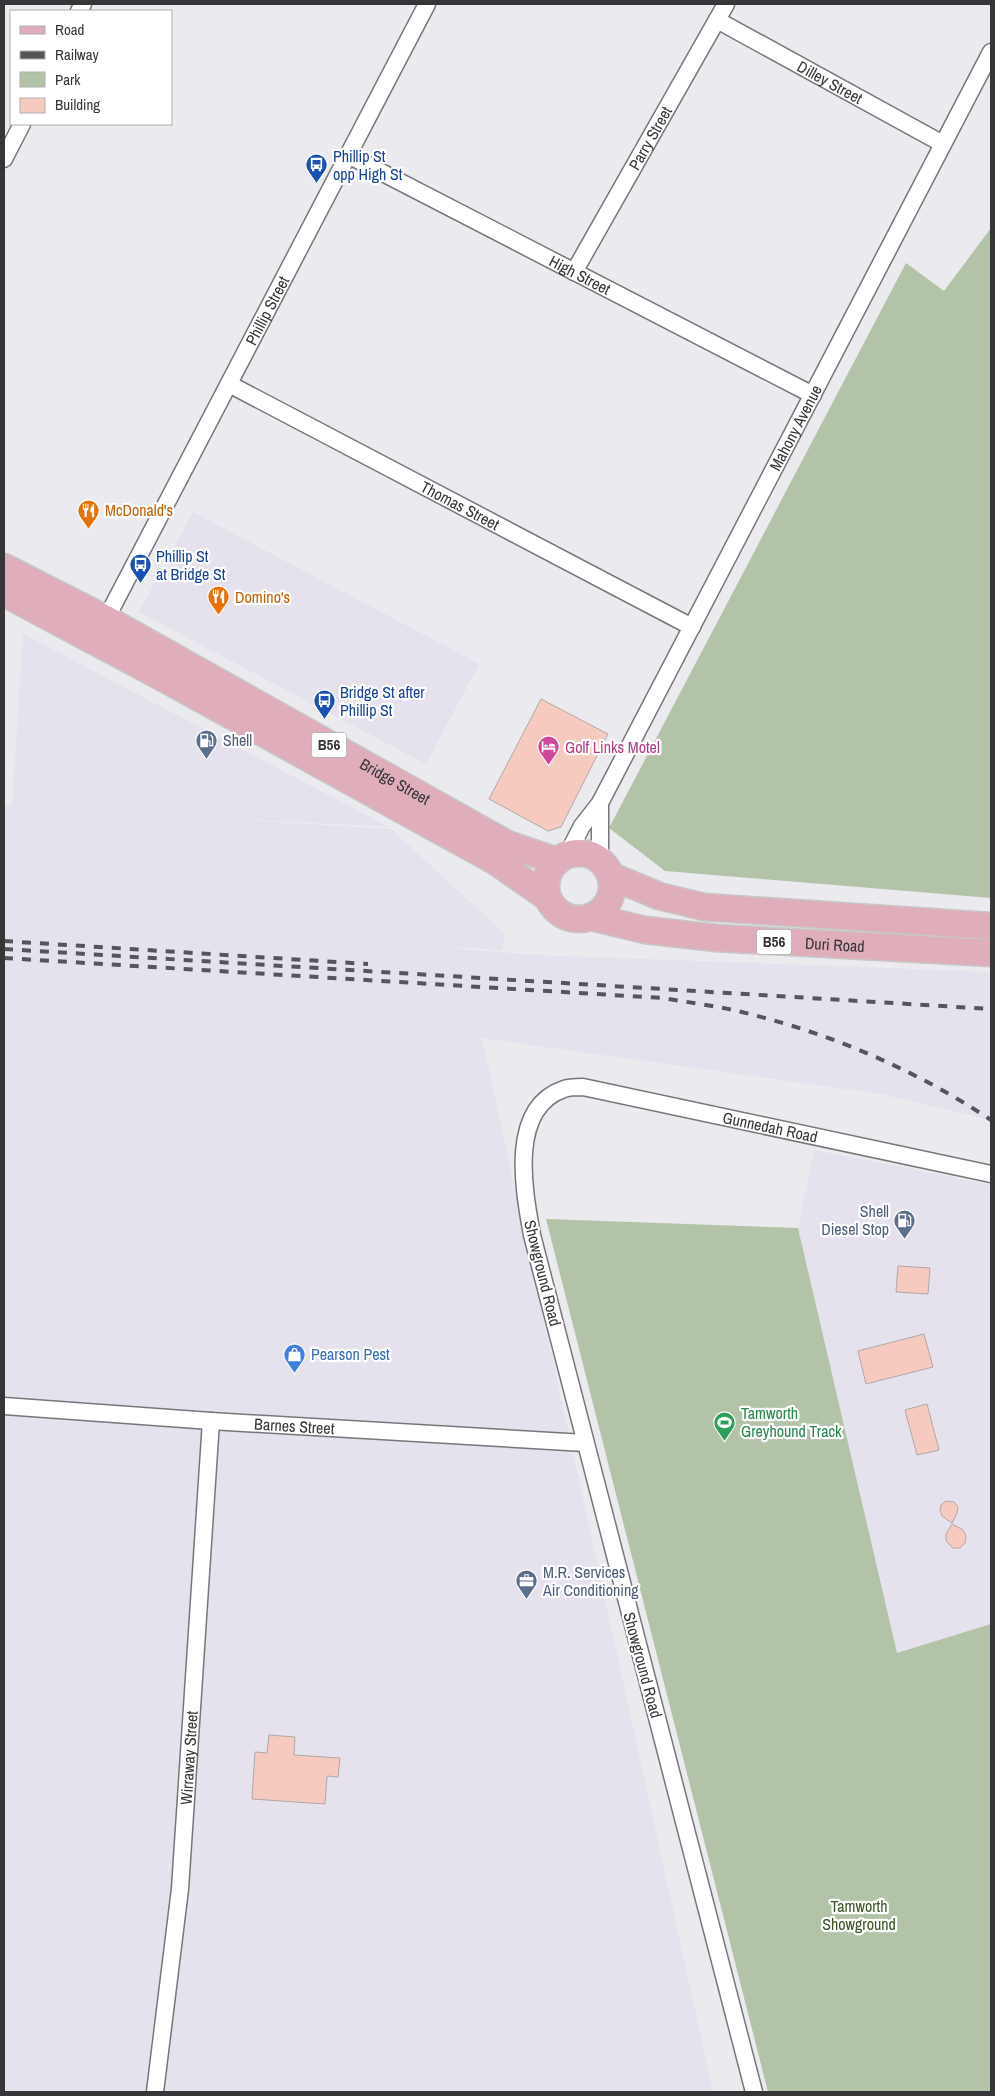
<svg xmlns="http://www.w3.org/2000/svg" width="995" height="2096" font-family="'Archivo Narrow',sans-serif">
<rect width="100%" height="100%" fill="#ebeaee"/>
<g fill="#e5e1ed">
<path d="M193,512L479,664L426,764L139,612Z"/>
<path d="M23,634L389,827L143,814L391,829L505,934L502,950L419,945L534,955L991,972V1120L881,1094L482,1038L713,2092H4V806H12Z"/>
<path d="M814,1150L991,1185V1624L897,1654L798,1228Z"/>
</g>
<g fill="#b3c3a8">
<path d="M991,228V898L665,871L609,828L906,263L944,291Z"/>
<path d="M546,1219L798,1228L897,1653L991,1624V2092H768Z"/>
</g>
<g fill="#f6cabf" stroke="#aea9a8">
<path d="M541,699L608,734L561,827L548,831L489,799Z"/>
<path d="M898,1266L930,1268L928,1294L896,1292Z"/>
<path d="M924,1334L933,1367L866,1384L858,1351Z"/>
<path d="M927,1404L939,1450L917,1455L905,1410Z"/>
<path d="M946,1501L954,1502L958,1507L957,1513L952,1523L942,1516L940,1510L941,1505Z"/>
<path d="M952,1524L963,1530L966,1536L965,1543L960,1548H953L946,1541V1534Z"/>
<path d="M269,1735L295,1737L294,1755L340,1758L338,1777L327,1776L325,1804L252,1799L255,1752L267,1753Z"/>
</g>
<g fill="none" stroke-linecap="round" stroke-linejoin="round">
<defs>
<g id="minor">
<path d="M79,11L83,4"/>
<path id="s1" d="M717,20L943,144"/>
<path id="s2" d="M348,155L813,395"/>
<path d="M4,159L22,124"/>
<path id="s3" d="M574,272L726,4"/>
<path id="s4" d="M229,384L692,627"/>
<path id="s5" d="M106,619L427,4"/>
<path id="s6" d="M567,855L582,826L600,803L991,52"/>
<path d="M600,860V803"/>
<path id="s7" d="M4,1406L211,1421L585,1443"/>
<path id="s8" d="M155,2092L180,1889L211,1421"/>
<path id="s9" d="M754,2092L532,1235C524,1191 508,1108 564,1089C569,1087 577,1087 583,1087L991,1174"/>
</g>
<g id="primary">
<path id="s10" d="M4,567L106,619L507,844L557,861"/>
<path d="M4,593L167,680L495,861L547,897"/>
<circle cx="579" cy="886" r="33"/>
<path d="M611,876L659,896L704,907L991,926"/>
<path id="s11" d="M591,917L645,930L716,938L991,953"/>
</g>
</defs>
<use href="#minor" stroke="#77767a" stroke-width="19"/>
<use href="#primary" stroke="#c7c7c7" stroke-width="29"/>
<use href="#minor" stroke="#fff" stroke-width="16"/>
<use href="#primary" stroke="#e0adbb" stroke-width="26"/>
<g stroke="#565558" stroke-width="4" stroke-dasharray="9 9" stroke-linecap="butt">
<path d="M4,941L368,964"/>
<path d="M4,949L991,1009"/>
<path d="M4,958L662,998C686,1002 710,1005 733,1010C825,1031 913,1068 991,1120"/>
</g>
</g>
<defs>
<symbol id="bus-pin" viewBox="-11 -11 22 30"><path d="M0 17L-7.5 6A9.5 9.5 0 1 1 7.5 6Z" fill="#1a4fb4" stroke="#fff"/><path d="M-5-6H5V4H4V6H2V4H-2V6H-4V4H-5ZM-3.5-4V0h7V-4ZM-3.5 1.2v1.5H-2V1.2ZM2 1.2v1.5H3.5V1.2Z" fill="#fff"/></symbol>
<symbol id="restaurant-pin" viewBox="-11 -11 22 30"><path d="M0 17L-7.5 6A9.5 9.5 0 1 1 7.5 6Z" fill="#e8710a" stroke="#fff"/><path d="M-5-6h1v4h1v-4h1v4h1v-4h1v5L-1.5 .5V6h-2V.5L-5-1ZM5-6V6H3V1.5H1.5Q1.5-4 5-6Z" fill="#fff"/></symbol>
<symbol id="fuel-pin" viewBox="-11 -11 22 30"><path d="M0 17L-7.5 6A9.5 9.5 0 1 1 7.5 6Z" fill="#5c6f8a" stroke="#fff"/><path d="M-5.5-6h7V0h2V4h1.3V-2.5L3-4.5l.8-.8L6-3V5H2.5V1h-1V6h-7ZM-4.2-4.7v3.2H.2V-4.7Z" fill="#fff"/></symbol>
<symbol id="hotel-pin" viewBox="-11 -11 22 30"><path d="M0 17L-7.5 6A9.5 9.5 0 1 1 7.5 6Z" fill="#d1479c" stroke="#fff"/><path d="M-6-4.5h1.5V1H6V5H4.5V3h-9V5H-6ZM-4 0a1.8 1.8 0 1 1 3.6 0ZM.5 0V-2.5h3Q6-2.5 6 0Z" fill="#fff"/></symbol>
<symbol id="shop-pin" viewBox="-11 -11 22 30"><path d="M0 17L-7.5 6A9.5 9.5 0 1 1 7.5 6Z" fill="#3f7fe0" stroke="#fff"/><path d="M-5-2.5h2.3a2.7 3.5 0 0 1 5.4 0H5L5.5 6h-11ZM-1.5-2.5h3a1.5 2.3 0 0 0-3 0Z" fill="#fff"/></symbol>
<symbol id="stadium-pin" viewBox="-11 -11 22 30"><path d="M0 17L-7.5 6A9.5 9.5 0 1 1 7.5 6Z" fill="#2e9e5b" stroke="#fff"/><path d="M0-5a6.5 5 0 1 0 0 10a6.5 5 0 1 0 0-10ZM-3.5-1.8h7v3.6h-7Z" fill="#fff"/></symbol>
<symbol id="office-pin" viewBox="-11 -11 22 30"><path d="M0 17L-7.5 6A9.5 9.5 0 1 1 7.5 6Z" fill="#5c6f8a" stroke="#fff"/><path d="M-6-3h4V-5.5h4V-3h4V5H-6ZM-1-4.5V-3h2v-1.5ZM-6 0V1H6V0Z" fill="#fff"/></symbol>
</defs>
<g fill-rule="evenodd">
<use href="#bus-pin" x="304" y="152" width="25" height="34"/>
<use href="#restaurant-pin" x="76" y="498" width="25" height="34"/>
<use href="#bus-pin" x="128" y="552" width="25" height="34"/>
<use href="#restaurant-pin" x="206" y="584" width="25" height="34"/>
<use href="#bus-pin" x="312" y="688" width="25" height="34"/>
<use href="#fuel-pin" x="194" y="728" width="25" height="34"/>
<use href="#hotel-pin" x="536" y="734" width="25" height="34"/>
<use href="#fuel-pin" x="892" y="1208" width="25" height="34"/>
<use href="#shop-pin" x="282" y="1342" width="25" height="34"/>
<use href="#stadium-pin" x="712" y="1410" width="25" height="34"/>
<use href="#office-pin" x="514" y="1568" width="25" height="34"/>
</g>
<g text-anchor="middle" stroke-width="4.5" stroke-linejoin="round" paint-order="stroke">
<g fill="#fff" stroke="#727274" stroke-width="1">
<rect x="311.5" y="732.5" width="35" height="25" rx="4"/>
<rect x="756.5" y="929.5" width="35" height="25" rx="4"/>
</g>
<g font-size="15" font-weight="bold" fill="#363638">
<text x="329" y="750">B56</text>
<text x="774" y="947">B56</text>
</g>
<g font-size="16" fill="#363638" stroke="#fff">
<text dy="6" stroke="none"><textPath href="#s1" startOffset="129">Dilley Street</textPath></text>
<text dy="6" stroke="none"><textPath href="#s3" startOffset="154">Parry Street</textPath></text>
<text dy="6" stroke="none"><textPath href="#s2" startOffset="261">High Street</textPath></text>
<text dy="6" stroke="none"><textPath href="#s5" startOffset="348">Phillip Street</textPath></text>
<text dy="6" stroke="none"><textPath href="#s6" startOffset="485">Mahony Avenue</textPath></text>
<text dy="6" stroke="none"><textPath href="#s4" startOffset="261">Thomas Street</textPath></text>
<text dy="6" stroke="none"><textPath href="#s10" startOffset="446">Bridge Street</textPath></text>
<text dy="6" stroke="none"><textPath href="#s11" startOffset="246">Duri Road</textPath></text>
<text dy="6" stroke="none"><textPath href="#s9" startOffset="1259">Gunnedah Road</textPath></text>
<text transform="translate(543 1273) rotate(76)" y="6">Showground Road</text>
<text dy="6" stroke="none"><textPath href="#s7" startOffset="291">Barnes Street</textPath></text>
<text transform="translate(643 1665) rotate(75)" y="6">Showground Road</text>
<text dy="6" stroke="none"><textPath href="#s8" startOffset="336">Wirraway Street</textPath></text>
</g>
<g font-size="16" fill="#164399" stroke="#fff" text-anchor="start">
<text x="333" y="162">Phillip St<tspan x="333" dy="18">opp High St</tspan></text>
<text x="156" y="562">Phillip St<tspan x="156" dy="18">at Bridge St</tspan></text>
<text x="340" y="698">Bridge St after<tspan x="340" dy="18">Phillip St</tspan></text>
</g>
<g font-size="16" fill="#c56008" stroke="#fff" text-anchor="start">
<text x="105" y="516">McDonald's</text>
<text x="235" y="603">Domino's</text>
</g>
<g font-size="16" fill="#4e5e75" stroke="#fff" text-anchor="start">
<text x="223" y="746">Shell</text>
<text x="889" y="1217" text-anchor="end">Shell<tspan x="889" dy="18">Diesel Stop</tspan></text>
<text x="543" y="1578">M.R. Services<tspan x="543" dy="18">Air Conditioning</tspan></text>
</g>
<g font-size="16" fill="#b23c85" stroke="#fff" text-anchor="start">
<text x="565" y="753">Golf Links Motel</text>
</g>
<g font-size="16" fill="#366cbe" stroke="#fff" text-anchor="start">
<text x="311" y="1360">Pearson Pest</text>
</g>
<g font-size="16" fill="#27864d" stroke="#fff" text-anchor="start">
<text x="741" y="1419">Tamworth<tspan x="741" dy="18">Greyhound Track</tspan></text>
</g>
<g font-size="16" fill="#3a5423" stroke="#fff">
<text x="859" y="1912">Tamworth<tspan x="859" dy="18">Showground</tspan></text>
</g>
</g>
<rect width="995" height="2096" fill="none" stroke="#363638" stroke-width="10"/>
<rect x="10" y="10" width="162" height="115" fill="#ffffff" stroke="#afafaf"/>
<rect x="20" y="26" width="25" height="8" fill="#e0adbb" stroke="#afafaf"/>
<text x="55" y="35" font-size="15" fill="#363638">Road</text>
<rect x="20" y="51" width="25" height="8" fill="#565558" stroke="#afafaf"/>
<text x="55" y="60" font-size="15" fill="#363638">Railway</text>
<rect x="20" y="72" width="25" height="15" fill="#b3c3a8" stroke="#afafaf"/>
<text x="55" y="85" font-size="15" fill="#363638">Park</text>
<rect x="20" y="98" width="25" height="15" fill="#f6cabf" stroke="#afafaf"/>
<text x="55" y="110" font-size="15" fill="#363638">Building</text>
</svg>
